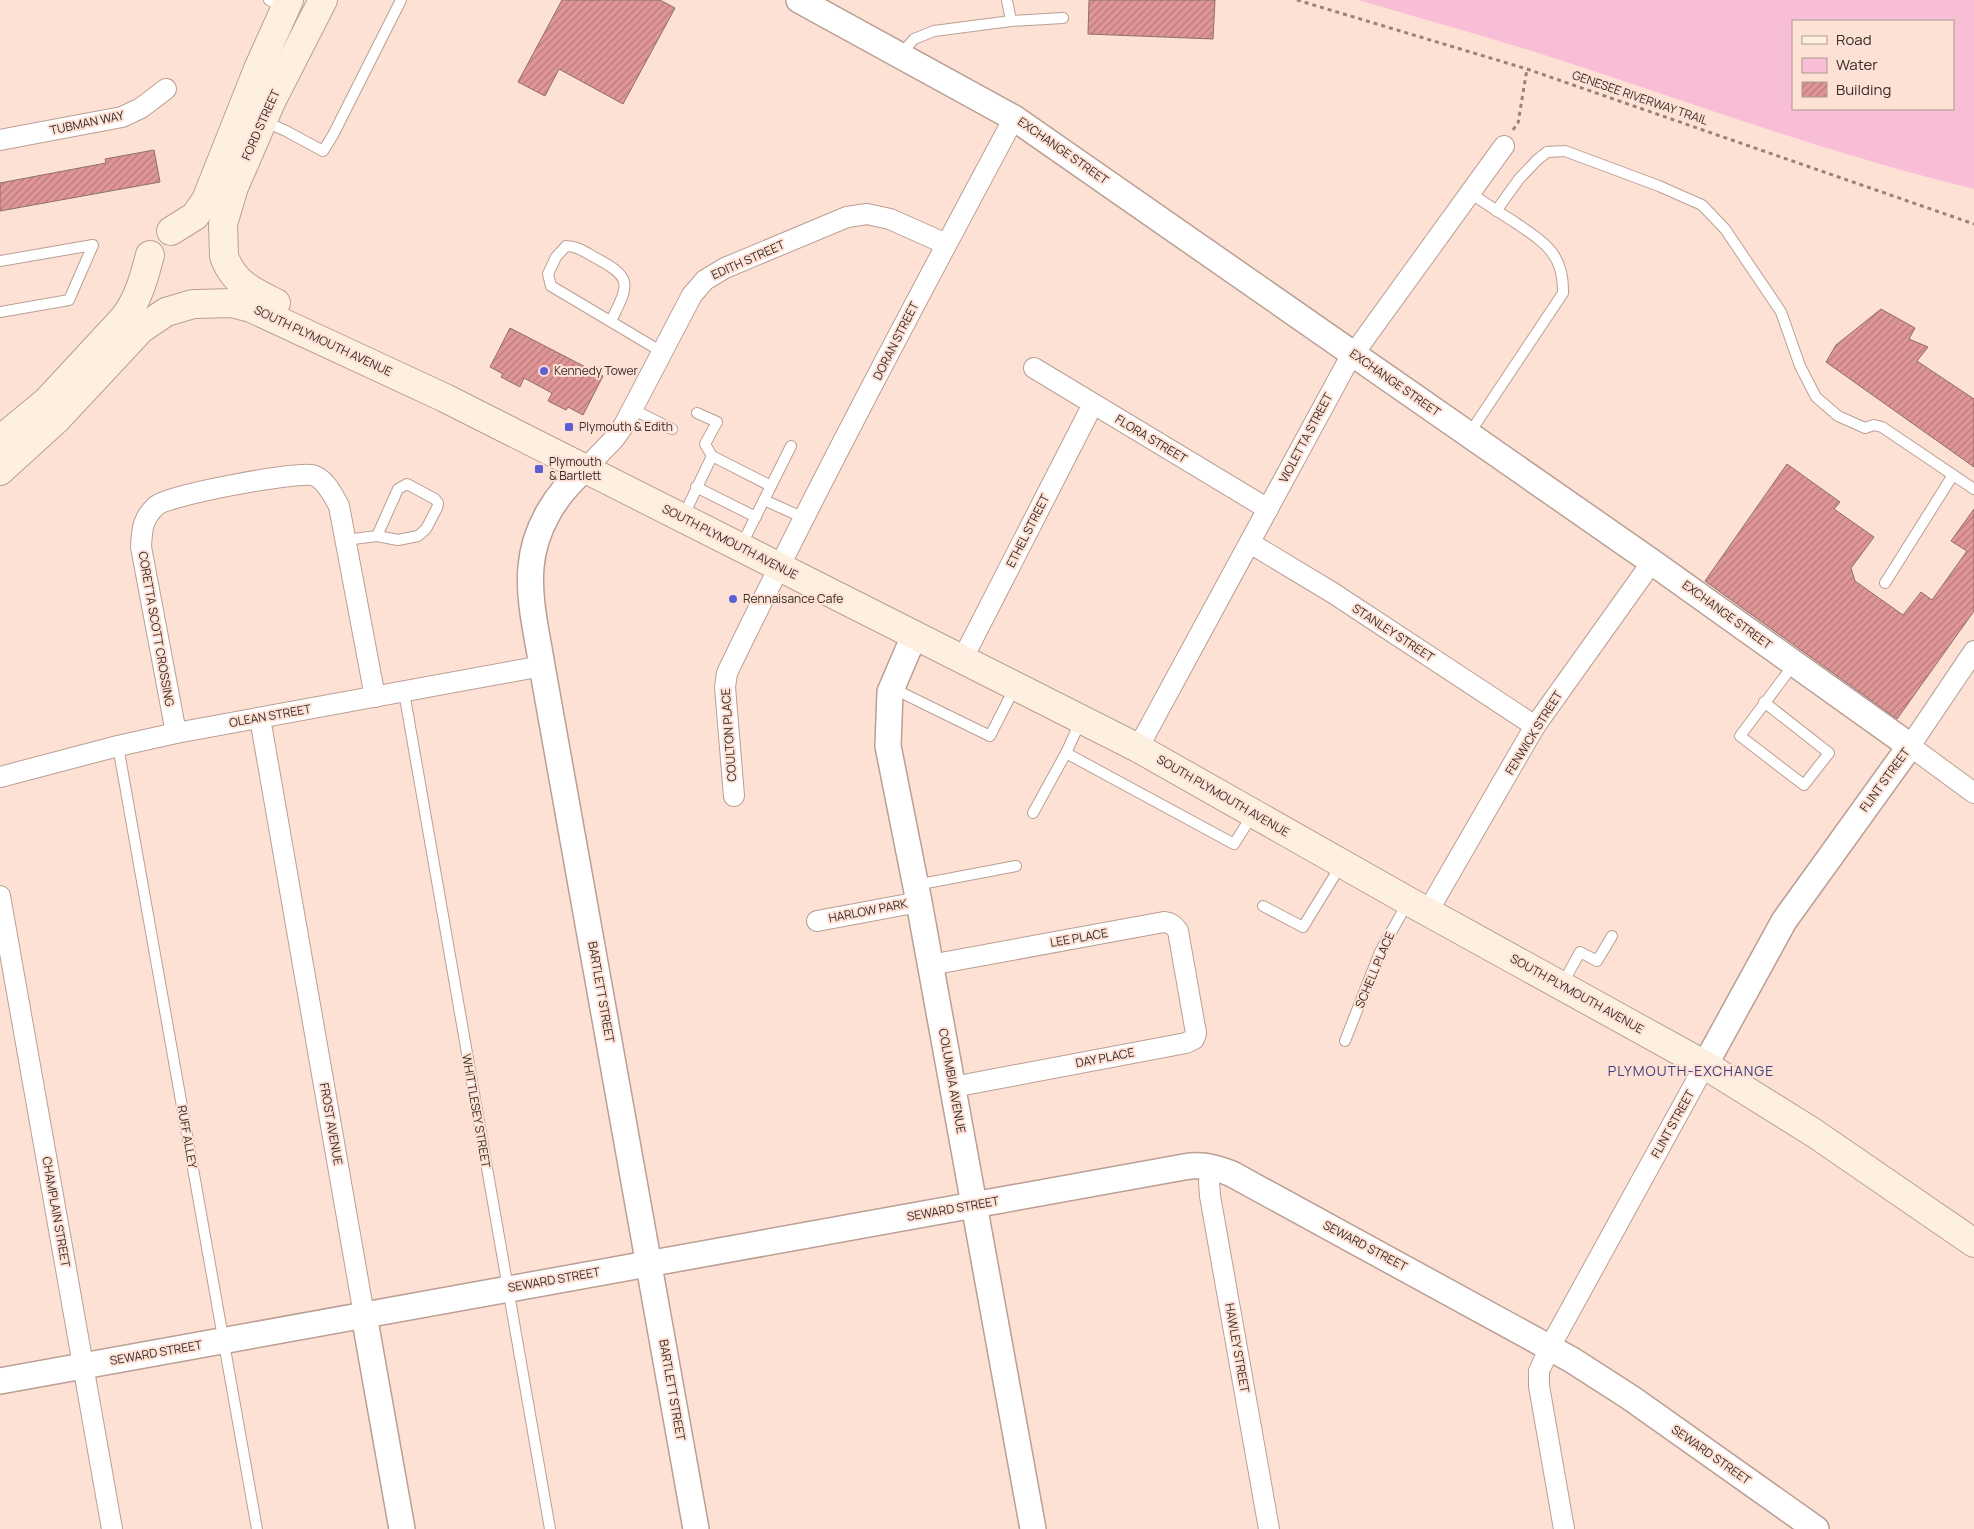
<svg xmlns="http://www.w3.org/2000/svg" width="1974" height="1529" font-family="Manrope,sans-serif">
<defs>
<pattern id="building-hatch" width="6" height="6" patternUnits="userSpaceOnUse" patternTransform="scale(1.25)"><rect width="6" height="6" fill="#e09596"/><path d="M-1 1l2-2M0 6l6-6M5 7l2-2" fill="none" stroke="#b67a7a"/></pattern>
</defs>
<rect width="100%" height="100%" fill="#fee1d5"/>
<path fill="#f8bed5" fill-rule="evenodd" d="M1358,0H1974V189C1833,155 1698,105 1560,60C1493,38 1425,20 1358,0ZM1793,21H1953V109H1793Z"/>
<g fill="url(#building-hatch)" stroke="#8b6f6f">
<path d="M562,0H660L675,8L623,104L559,69L545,96L518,82Z"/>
<path d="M1089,0H1215L1213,39L1088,34Z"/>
<path d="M154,150L160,182L0,211V183L106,163L105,159Z"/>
<path d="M1881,309L1915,328L1909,339L1928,347L1917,361L1974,399V467L1826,362L1836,345Z"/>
<path d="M510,328L603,376L583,415L568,407L566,410L548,401L552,393L524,378L520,387L501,377L503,374L490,367Z"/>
<path d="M1787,464L1840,502L1834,509L1874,537L1851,568L1855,581L1903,615L1921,592L1932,600L1967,551L1951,541L1974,509V611L1897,719L1705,581Z"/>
</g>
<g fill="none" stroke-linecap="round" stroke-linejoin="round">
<defs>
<g id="service">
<path d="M269,0L284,8"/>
<path d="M1007,0L1011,21"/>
<path d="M900,55L914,39L934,31L1011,21L1063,18"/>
<path d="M264,121L286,131L323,151L333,135L401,0"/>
<path d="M1496,211L1519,179L1537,160L1547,152L1565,151L1659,186L1702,205L1725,229L1781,312L1800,366L1816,397L1838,416L1865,428L1874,425L1882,427L1974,489"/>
<path d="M0,261L93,245L69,300L0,312"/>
<path d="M611,321C629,284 634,278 594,257C585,252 577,246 566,246L556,257L548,274L551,286L662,352"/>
<path d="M632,409L672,429"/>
<path d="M697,413L717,422L705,444L712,456"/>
<path d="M1469,434L1563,293C1564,254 1545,243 1516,223C1500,213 1485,203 1470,193"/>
<path d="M771,486L791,446"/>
<path d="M696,487L756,517"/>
<path d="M764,500L804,518"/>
<path d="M683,517L712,456L771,486L741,546"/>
<path d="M345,540L377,536L398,540L418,536L426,529L437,508L438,503L435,499L407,484L398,489L377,536"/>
<path d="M1885,583L1953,475"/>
<path d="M892,688L990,736L1015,687"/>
<path d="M404,692L550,1529"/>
<path d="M1764,702L1829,753L1804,785L1740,736L1794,664"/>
<path d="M1081,720L1066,753L1234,844L1253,814"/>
<path d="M118,746L257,1529"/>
<path d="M1033,813L1066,753"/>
<path d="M916,885L1016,866"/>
<path d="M1263,906L1303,927L1341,865"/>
<path d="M1562,985L1580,952L1597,961L1612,936"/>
<path d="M1345,1041L1380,952L1408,902"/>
</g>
<g id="minor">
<path d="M0,140L122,117L141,108L166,89"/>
<path d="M1034,368L1268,509"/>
<path d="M585,469L614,439L624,425L692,295L705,280L725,268L847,217L867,214L890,219L946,244"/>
<path d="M1250,543L1333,593L1535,726"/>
<path d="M1974,651L1910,746L1974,793"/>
<path d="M963,658L1093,404"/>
<path d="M260,718L364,1315"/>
<path d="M176,733L141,547C142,530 142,519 156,506C167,495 294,472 312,475C325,478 333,495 339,506L375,697"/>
<path d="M1138,748L1347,363L1504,146"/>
<path d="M0,777L118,746L176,733L542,666"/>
<path d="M734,796L725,687L727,673C818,485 916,301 1014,118"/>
<path d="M0,896L112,1529"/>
<path d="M1428,911L1535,726L1652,562"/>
<path d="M817,921L919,902"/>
<path d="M930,965L1164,922C1171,923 1174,925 1178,931L1196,1033L1194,1039L1186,1043L953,1087"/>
<path d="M1211,1166L1209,1182L1210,1196L1269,1529"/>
<path d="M1564,1529L1539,1386V1371L1550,1347L1705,1065"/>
</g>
<g id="tertiary">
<path d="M799,0L1014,118L1652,562L1910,746L1784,921L1705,1065"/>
<path d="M585,469C556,493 534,529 531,567C528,599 537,634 542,666L696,1529"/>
<path d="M914,636L890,692L888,746L919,902L1033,1529"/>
<path d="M364,1315L402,1529"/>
<path d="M0,1381L1184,1167C1202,1164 1215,1167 1232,1174L1572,1360L1631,1398L1816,1529"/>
</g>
<g id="secondary">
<path d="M171,231L195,216L206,200L258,69L289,0"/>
<path d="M224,256L223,224L234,187L271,102L323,0"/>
<path d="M225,259C235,284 254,292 276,303"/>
<path d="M197,304L232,303L251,308L445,398L1138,748L1408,901L1705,1065L1814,1133L1974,1243"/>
<path d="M0,440L47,401L124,318C138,300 144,278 150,255"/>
<path d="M0,471L56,420L141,329L166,312L193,304"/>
</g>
</defs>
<use href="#service" stroke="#ba9f94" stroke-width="12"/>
<use href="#minor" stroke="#ba9f94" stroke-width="22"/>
<use href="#tertiary" stroke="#ba9f94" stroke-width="28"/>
<use href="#secondary" stroke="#ba9f94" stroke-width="30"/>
<g stroke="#97837b" stroke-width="3" stroke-dasharray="4 4" stroke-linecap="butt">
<path d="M1297,0L1527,69L1974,224"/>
<path d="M1513,130L1518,123L1527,69"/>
</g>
<use href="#service" stroke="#fff" stroke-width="10"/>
<use href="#minor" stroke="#fff" stroke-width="20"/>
<use href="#tertiary" stroke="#fff" stroke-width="25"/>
<use href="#secondary" stroke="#fef0e1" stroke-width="28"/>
</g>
<g fill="#5d5ed6" stroke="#fee1d5" stroke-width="2">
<circle cx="544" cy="371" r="5"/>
<rect x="564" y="422" width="10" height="10" rx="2.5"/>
<rect x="534" y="464" width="10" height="10" rx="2.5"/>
<circle cx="733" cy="599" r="5"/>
</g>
<g text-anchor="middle" stroke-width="4" stroke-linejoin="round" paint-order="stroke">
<g font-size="12" fill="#372c28" stroke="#fee1d5">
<text transform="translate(1640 98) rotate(19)" y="4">GENESEE RIVERWAY TRAIL</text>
<text transform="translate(87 123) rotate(-12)" y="4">TUBMAN WAY</text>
<text transform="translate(261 125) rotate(-66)" y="4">FORD STREET</text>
<text transform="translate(1063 151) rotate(35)" y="4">EXCHANGE STREET</text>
<text transform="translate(748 260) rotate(-24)" y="4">EDITH STREET</text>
<text transform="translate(323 341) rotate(25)" y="4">SOUTH PLYMOUTH AVENUE</text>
<text transform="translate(896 341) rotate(-63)" y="4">DORAN STREET</text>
<text transform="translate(1395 383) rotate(35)" y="4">EXCHANGE STREET</text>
<text transform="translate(1306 438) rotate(-62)" y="4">VIOLETTA STREET</text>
<text transform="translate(1151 439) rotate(31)" y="4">FLORA STREET</text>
<text transform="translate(1028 531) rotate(-63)" y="4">ETHEL STREET</text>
<text transform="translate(730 542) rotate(27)" y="4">SOUTH PLYMOUTH AVENUE</text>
<text transform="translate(1727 615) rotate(36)" y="4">EXCHANGE STREET</text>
<text transform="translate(156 629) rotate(80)" y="4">CORETTA SCOTT CROSSING</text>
<text transform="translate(1393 633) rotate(33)" y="4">STANLEY STREET</text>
<text transform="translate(270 716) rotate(-10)" y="4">OLEAN STREET</text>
<text transform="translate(1534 733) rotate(-58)" y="4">FENWICK STREET</text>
<text transform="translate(729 735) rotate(-94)" y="4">COULTON PLACE</text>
<text transform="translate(1885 780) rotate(-54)" y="4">FLINT STREET</text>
<text transform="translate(1223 796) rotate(30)" y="4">SOUTH PLYMOUTH AVENUE</text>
<text transform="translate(868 911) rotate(-11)" y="4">HARLOW PARK</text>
<text transform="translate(1079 938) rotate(-10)" y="4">LEE PLACE</text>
<text transform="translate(1375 970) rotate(-67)" y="4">SCHELL PLACE</text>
<text transform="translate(601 992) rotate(80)" y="4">BARTLETT STREET</text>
<text transform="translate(1577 994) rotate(29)" y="4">SOUTH PLYMOUTH AVENUE</text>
<text transform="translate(1105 1058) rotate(-11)" y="4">DAY PLACE</text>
<text transform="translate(952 1081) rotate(80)" y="4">COLUMBIA AVENUE</text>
<text transform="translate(476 1111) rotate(80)" y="4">WHITTLESEY STREET</text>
<text transform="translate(331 1124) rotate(80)" y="4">FROST AVENUE</text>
<text transform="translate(1673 1124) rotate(-61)" y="4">FLINT STREET</text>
<text transform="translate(187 1137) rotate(80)" y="4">RUFF ALLEY</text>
<text transform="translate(953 1209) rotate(-10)" y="4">SEWARD STREET</text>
<text transform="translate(56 1212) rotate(80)" y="4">CHAMPLAIN STREET</text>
<text transform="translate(1365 1246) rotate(28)" y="4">SEWARD STREET</text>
<text transform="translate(554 1280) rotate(-10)" y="4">SEWARD STREET</text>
<text transform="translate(1237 1348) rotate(80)" y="4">HAWLEY STREET</text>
<text transform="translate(156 1353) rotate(-10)" y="4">SEWARD STREET</text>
<text transform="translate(672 1390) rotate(80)" y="4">BARTLETT STREET</text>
<text transform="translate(1711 1455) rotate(35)" y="4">SEWARD STREET</text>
</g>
<g font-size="12" fill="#372c28" stroke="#fee1d5" text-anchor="start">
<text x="554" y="375">Kennedy Tower</text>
<text x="579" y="431">Plymouth &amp; Edith</text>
<text x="549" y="466">Plymouth<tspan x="549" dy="14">&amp; Bartlett</tspan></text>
<text x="743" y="603">Rennaisance Cafe</text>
</g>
<g font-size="14" letter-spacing="1" fill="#3c407c" stroke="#fee1d5">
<text x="1691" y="1076">PLYMOUTH-EXCHANGE</text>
</g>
</g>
<rect x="1792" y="20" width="162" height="90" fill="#fee1d5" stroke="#ae9990"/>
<rect x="1802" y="36" width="25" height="8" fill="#fef0e1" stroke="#ae9990"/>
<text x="1836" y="45" font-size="15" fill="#372c28">Road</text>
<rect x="1802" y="58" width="25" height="15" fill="#f8bed5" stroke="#ae9990"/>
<text x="1836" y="70" font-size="15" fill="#372c28">Water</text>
<rect x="1802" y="82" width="25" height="15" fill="url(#building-hatch)" stroke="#ae9990"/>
<text x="1836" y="95" font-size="15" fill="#372c28">Building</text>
</svg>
